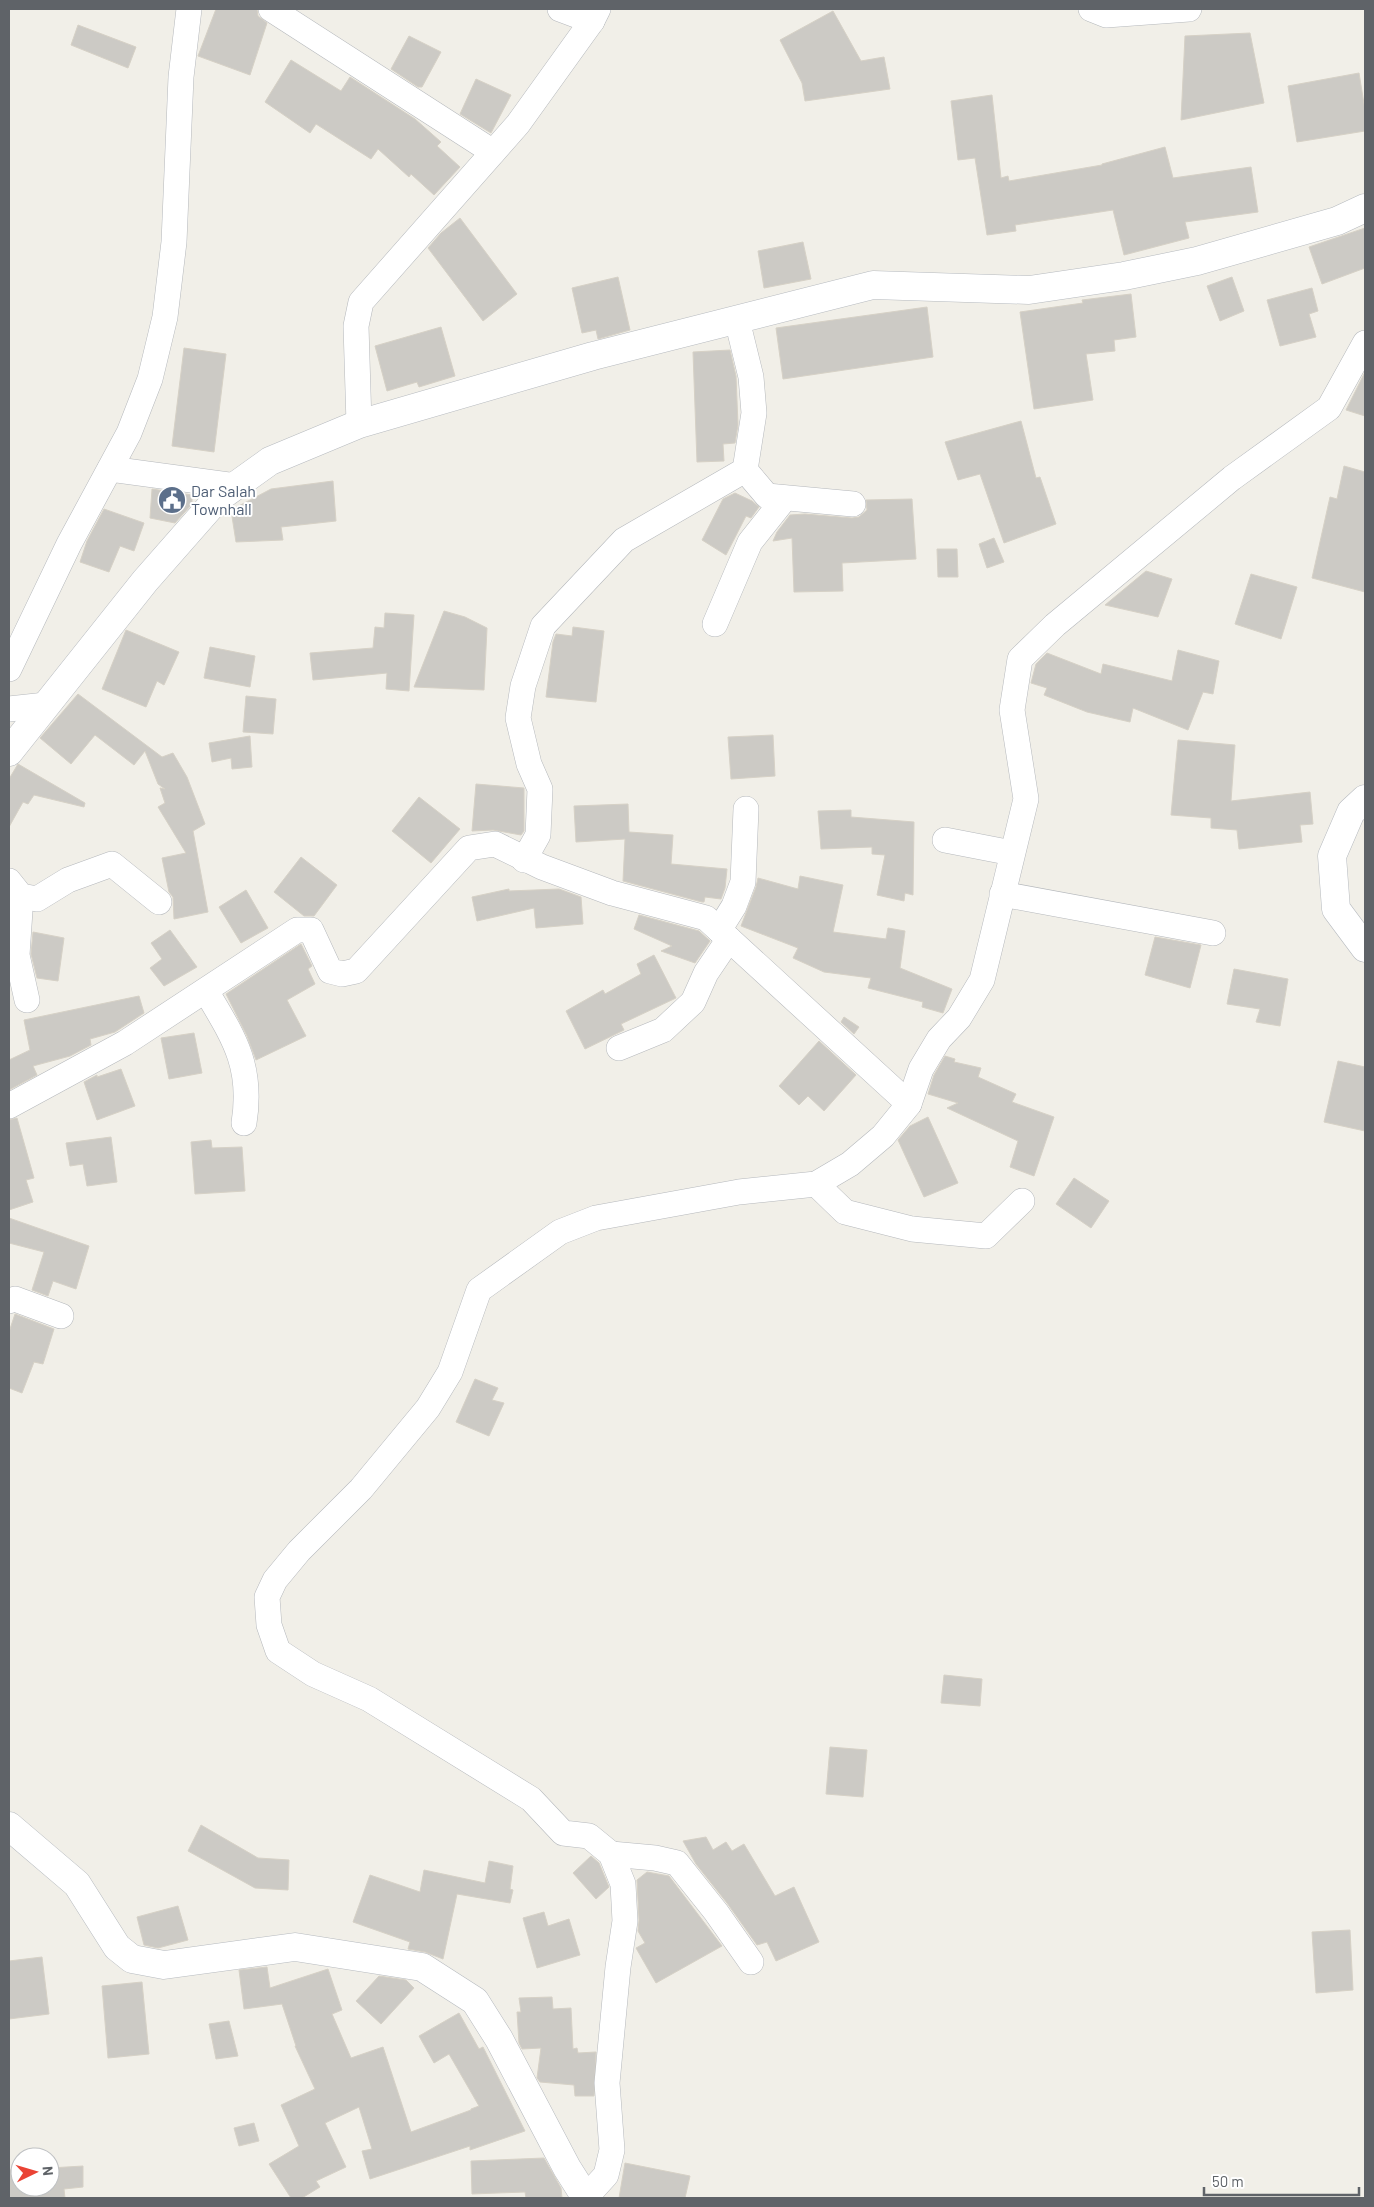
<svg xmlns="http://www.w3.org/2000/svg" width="1374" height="2207" font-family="Barlow,sans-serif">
<rect width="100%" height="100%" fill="#f1efe8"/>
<g fill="#cccac5" stroke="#d6d1c6">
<path d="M216,9H257L258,16L267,23L250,75L198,56Z"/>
<path d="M833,11L861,61L884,57L890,89L805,101L802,83L780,40Z"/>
<path d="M78,25L136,47L128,68L71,45Z"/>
<path d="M1250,33L1264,103L1181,120L1185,36Z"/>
<path d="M409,36L441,52L422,87H418L391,69Z"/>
<path d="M291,60L341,91L350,77L415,119L441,142L437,146L460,167L434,195L411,174L409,177L378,149L371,159L316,124L310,133L265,102Z"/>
<path d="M1359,73L1365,110V131L1297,142L1288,86Z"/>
<path d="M476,79L511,95L491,133L460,114Z"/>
<path d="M992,95L1001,178L1008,176L1009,181L1102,165V164L1165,147L1173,178L1251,167L1258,212L1185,222L1189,238L1124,255L1113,210L1015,225L1016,231L987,235L975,158L958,160L951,101Z"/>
<path d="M460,218L517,294L483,321L428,248L441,233Z"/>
<path d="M1365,228V268L1322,284L1309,247Z"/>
<path d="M803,242L811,279L764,288L758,251Z"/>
<path d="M618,277L630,330L598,339L596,330L582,333L572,288Z"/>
<path d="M1232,277L1244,311L1220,321L1207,286Z"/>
<path d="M1312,288L1318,311L1309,314L1316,337L1280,346L1267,300Z"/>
<path d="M1131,294L1136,337L1114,340L1115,351L1086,354L1093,400L1034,409L1020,312L1083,303L1082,300Z"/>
<path d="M927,307L933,357L783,379L776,328Z"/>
<path d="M441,327L455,376L419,387L417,382L387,391L375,346Z"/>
<path d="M184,348L226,354L214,452L172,446Z"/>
<path d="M730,350L736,376L738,425L735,443L723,444L724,461L697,462L693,352Z"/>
<path d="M1365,372V416L1346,410Z"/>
<path d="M1021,421L1036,478L1040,477L1056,524L1004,543L980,474L958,480L945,442Z"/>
<path d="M1344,466L1365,472V592L1312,578L1330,497L1337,499Z"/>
<path d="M333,481L336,521L281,527L283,540L236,542L231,510L271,489Z"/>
<path d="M152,489L192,495V504L175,523L150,518Z"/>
<path d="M735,493L752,501L759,507L751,518L746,516L726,555L702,540L723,499Z"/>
<path d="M912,499L916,559L842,563L843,591L794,592L792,538L773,541L777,532L790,515L805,514L852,518L859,517L867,510L866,500Z"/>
<path d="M104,509L144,523L134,551L120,546L109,572L80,562L87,541Z"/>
<path d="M994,538L1004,562L987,568L979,544Z"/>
<path d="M937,549H957L958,577H938Z"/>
<path d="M1146,571L1172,579L1158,617L1105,605Z"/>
<path d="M1251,574L1297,587L1281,639L1235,624Z"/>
<path d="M444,611L465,617L487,628L484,690L414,687Z"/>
<path d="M385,613L414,615L409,691L386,689L387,673L313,680L310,653L373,648L375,627L384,628Z"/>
<path d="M573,627L604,631L596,702L546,697L553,642L556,634L572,636Z"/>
<path d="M126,630L179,652L164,685L157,681L146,707L102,689Z"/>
<path d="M210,647L255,656L250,687L204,678Z"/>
<path d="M1178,650L1219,661L1213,694L1203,692L1188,730L1133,708L1130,722L1087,712L1044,695L1047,688L1031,683L1036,664L1047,653L1101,674L1103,664L1172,681Z"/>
<path d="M78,694L162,757L173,753L187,777L205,824L193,831L208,912L174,919L173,897L169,892L162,858L186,853L158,807L165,803L160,788L165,789L158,784L145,751L134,765L95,735L71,764L40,738Z"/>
<path d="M246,696L276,699L273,734L243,732Z"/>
<path d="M773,735L775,776L731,779L728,737Z"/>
<path d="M250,736L252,767L232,769L231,758L212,762L209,743Z"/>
<path d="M1178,740L1235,745L1231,801L1310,792L1313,824L1300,825L1302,842L1239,849L1237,830L1211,828V818L1171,815Z"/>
<path d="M18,764L85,803L84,807L34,795L28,804L23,802L9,827V779Z"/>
<path d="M476,784L524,788V831L521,835L493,830L472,831Z"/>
<path d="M419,797L460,829L431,863L392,831Z"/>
<path d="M628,804L629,832L673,835L671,864L727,869L725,888L721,899L705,897L704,902H702L623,881L625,839L576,842L574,806Z"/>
<path d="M851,810V817L914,822L913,895L905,893L904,901L877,895L885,855L872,854V847L821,849L818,811Z"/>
<path d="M301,857L337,885L314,916H304L274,892Z"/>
<path d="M800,876L843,885L833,932L886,939L888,928L905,931L900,968L952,989L943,1013L922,1007L923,1002L868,988L871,978L824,972L793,958L798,948L741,926L756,887L758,878L798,889Z"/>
<path d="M509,889V891L559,889L581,897L583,924L536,928L534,908L477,921L472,897Z"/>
<path d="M246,890L268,928L241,943L219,907Z"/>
<path d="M639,915L699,931L710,941L695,963L661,951L672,946L634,929Z"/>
<path d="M170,930L197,967L164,986L150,968L162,959L151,943Z"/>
<path d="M33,932L64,938L58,981L37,978L31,954Z"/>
<path d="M1155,937L1201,945L1190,988L1145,975Z"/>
<path d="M301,944L312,966L308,969L315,984L287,1000L306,1036L256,1060L247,1036L226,994Z"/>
<path d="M654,955L676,998L621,1024L624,1030L585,1049L566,1011L603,990L605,994L641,974L637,964Z"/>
<path d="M1234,969L1288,979L1280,1026L1256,1022L1260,1009L1227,1004Z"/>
<path d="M139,996L144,1013L115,1032L90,1039L91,1045L70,1056L33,1066L37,1075L9,1090V1060L30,1050L24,1020Z"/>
<path d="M844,1017L859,1027L854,1034L841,1022Z"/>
<path d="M194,1033L202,1073L169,1079L161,1038Z"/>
<path d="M819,1041L856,1075L824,1111L808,1096L799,1105L779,1086Z"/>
<path d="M945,1056L955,1059L954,1062L981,1068L978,1077L1016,1094L1012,1102L1054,1117L1034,1176L1010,1167L1018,1141L947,1108L958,1103L928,1094L934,1075Z"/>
<path d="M1338,1061L1365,1067V1131L1324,1122Z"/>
<path d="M121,1069L135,1106L97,1120L84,1082L97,1075V1077Z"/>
<path d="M928,1117L958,1183L924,1197L898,1140L910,1126Z"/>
<path d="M17,1118L34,1178L26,1180L33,1202L9,1210V1120Z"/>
<path d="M111,1137L117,1182L87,1186L83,1164L70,1166L66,1143Z"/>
<path d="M211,1140L212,1148L242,1147L245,1191L195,1194L191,1142Z"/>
<path d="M1074,1178L1109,1201L1091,1228L1056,1204Z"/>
<path d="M9,1218L89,1246L76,1289L53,1281L48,1296L32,1290L44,1252L9,1243Z"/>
<path d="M15,1314L54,1329L43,1364L34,1362L22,1393L9,1388V1332Z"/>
<path d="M475,1379L498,1388L492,1400L504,1403L489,1436L456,1422Z"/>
<path d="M944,1675L982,1679L980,1706L941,1703Z"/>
<path d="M830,1747L867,1750L863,1797L826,1794Z"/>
<path d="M201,1825L258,1858L289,1860L288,1890L255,1888L188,1851Z"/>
<path d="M706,1837L713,1850L726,1842L732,1851L744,1844L775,1896L794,1887L819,1942L776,1961L767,1942L757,1945L727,1903L696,1864L683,1841Z"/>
<path d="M591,1856L599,1863L609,1887L596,1899L573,1873Z"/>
<path d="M489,1861L513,1866L510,1889L513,1890L510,1903L457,1894L443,1959L425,1952L408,1949L410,1942L353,1922L370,1875L420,1892L424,1870L485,1883Z"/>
<path d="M647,1872L669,1876L722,1946L656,1983L636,1948L645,1943L638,1931L639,1920L637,1880Z"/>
<path d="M178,1906L188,1940L158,1948L144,1945L137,1917Z"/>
<path d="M544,1912L548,1926L569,1919L580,1955L537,1968L523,1918Z"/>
<path d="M1350,1930L1353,1990L1316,1993L1312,1932Z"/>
<path d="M42,1957L49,2014L9,2019V1961Z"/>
<path d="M267,1967L270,1988L328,1969L342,2010L332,2014L351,2058L383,2047L411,2132L471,2110V2109L479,2106L449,2054L434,2063L419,2036L459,2013L479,2049L483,2047L525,2131L470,2150V2146L370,2179L362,2151L372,2149L359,2107L325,2123L346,2167L316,2181L320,2187L302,2198H291L269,2164L299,2146L281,2105L315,2089L295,2046H296L282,2004L244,2009L239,1970Z"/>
<path d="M379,1976L406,1980L414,1988L381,2024L356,2001Z"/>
<path d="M142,1982L149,2054L108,2058L102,1986Z"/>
<path d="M552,1997L553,2009L571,2008L573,2049L577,2048L578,2053L596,2052L594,2096H575L574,2085L540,2082L537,2078L541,2048L522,2049L519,2043L517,2012H521L519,1998Z"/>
<path d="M229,2021L238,2056L216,2059L209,2024Z"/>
<path d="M254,2123L259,2141L239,2146L234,2128Z"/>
<path d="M544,2158L561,2188L562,2198H526L525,2192L472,2194L471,2161Z"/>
<path d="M625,2163L690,2176L685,2198H619Z"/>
<path d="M83,2166V2187L64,2189L65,2198H9V2170L20,2169V2187H50V2168Z"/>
</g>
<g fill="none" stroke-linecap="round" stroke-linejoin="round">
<defs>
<g id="street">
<path d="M271,9L493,152"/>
<path d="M560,9L592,21"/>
<path d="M1091,9L1106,15L1189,9"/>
<path d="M359,424L356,326L361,302L518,124L592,21L598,9"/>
<path d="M110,469L236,486"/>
<path d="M745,470L767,496L853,504"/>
<path d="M715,624L750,542L785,498"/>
<path d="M9,669L69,544L129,433L150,379L165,317L174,242L181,77L189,9"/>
<path d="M9,709L46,705"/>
<path d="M945,840L1012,853"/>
<path d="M524,860L538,835L540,789L529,764L518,718L523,686L543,626L624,540L745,470L754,413L751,377L737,320"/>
<path d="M9,881L21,896L37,899L68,880L112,864L159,902"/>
<path d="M1002,894L1213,933"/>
<path d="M21,896L17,955L27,1000"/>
<path d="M719,930L734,906L743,882L746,809"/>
<path d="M206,991C234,1038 253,1066 244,1123"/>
<path d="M619,1048L663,1030L693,1002L706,973L729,939"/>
<path d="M9,1106L125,1043L297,930H311L330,971L342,974L356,971L469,848L495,844L542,867L612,893L706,918L909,1104"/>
<path d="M816,1184L845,1212L912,1229L986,1236L1022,1201"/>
<path d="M9,1301L15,1299L61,1316"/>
<path d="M611,1854L655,1858L677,1863L716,1912L751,1962"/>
<path d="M586,2197L606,2175L612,2150L607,2083L618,1967L625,1921L623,1884L611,1854L589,1836L563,1833L531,1799L369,1699L313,1674L278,1651L269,1625L267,1597L275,1580L299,1551L361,1489L428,1408L450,1372L479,1290L560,1232L596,1218L739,1192L816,1184L850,1164L883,1136L909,1104L921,1069L939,1039L959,1018L982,980L1026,799L1012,710L1020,659L1055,625L1232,478L1329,408L1365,343"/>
</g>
<g id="secondary">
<path d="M9,752L145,581L217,499L270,461L359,424L593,356L873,285L1029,290L1124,276L1197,261L1337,221L1365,208"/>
<path d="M1365,799L1351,812L1332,856L1336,909L1365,948"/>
<path d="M9,1826L77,1884L117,1947L132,1959L164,1965L295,1947L422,1967L475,2001L499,2039L567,2168L586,2198"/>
</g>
</defs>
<use href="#street" stroke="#b5b8bc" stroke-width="26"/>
<use href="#secondary" stroke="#b6babf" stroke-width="29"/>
<use href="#street" stroke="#fff" stroke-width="25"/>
<use href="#secondary" stroke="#fff" stroke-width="28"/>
</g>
<defs>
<symbol id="civic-disc" viewBox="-11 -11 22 22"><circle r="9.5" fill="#5c6f8a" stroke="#fff"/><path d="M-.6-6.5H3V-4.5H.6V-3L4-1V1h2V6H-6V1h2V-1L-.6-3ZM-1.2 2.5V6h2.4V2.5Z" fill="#fff"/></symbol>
</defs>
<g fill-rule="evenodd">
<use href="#civic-disc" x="156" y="484" width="32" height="32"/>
</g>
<g text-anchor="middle" stroke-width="4" stroke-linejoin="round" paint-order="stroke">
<g font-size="16" fill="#4e5e75" stroke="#fff" text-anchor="start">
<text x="191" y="497">Dar Salah<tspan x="191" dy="18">Townhall</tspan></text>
</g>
</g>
<rect width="1374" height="2207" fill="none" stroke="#5f6368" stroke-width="20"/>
<g transform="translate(35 2172) rotate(85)"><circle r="24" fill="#ffffff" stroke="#bfc1c3"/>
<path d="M0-4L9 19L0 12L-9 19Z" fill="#ea4335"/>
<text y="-8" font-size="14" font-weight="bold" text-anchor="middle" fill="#5f6368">N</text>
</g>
<path d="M1204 2187v8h155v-8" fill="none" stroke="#5f6368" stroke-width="2.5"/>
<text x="1212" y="2187" font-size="15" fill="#5f6368" stroke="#ffffff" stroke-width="4" paint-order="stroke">50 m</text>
</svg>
